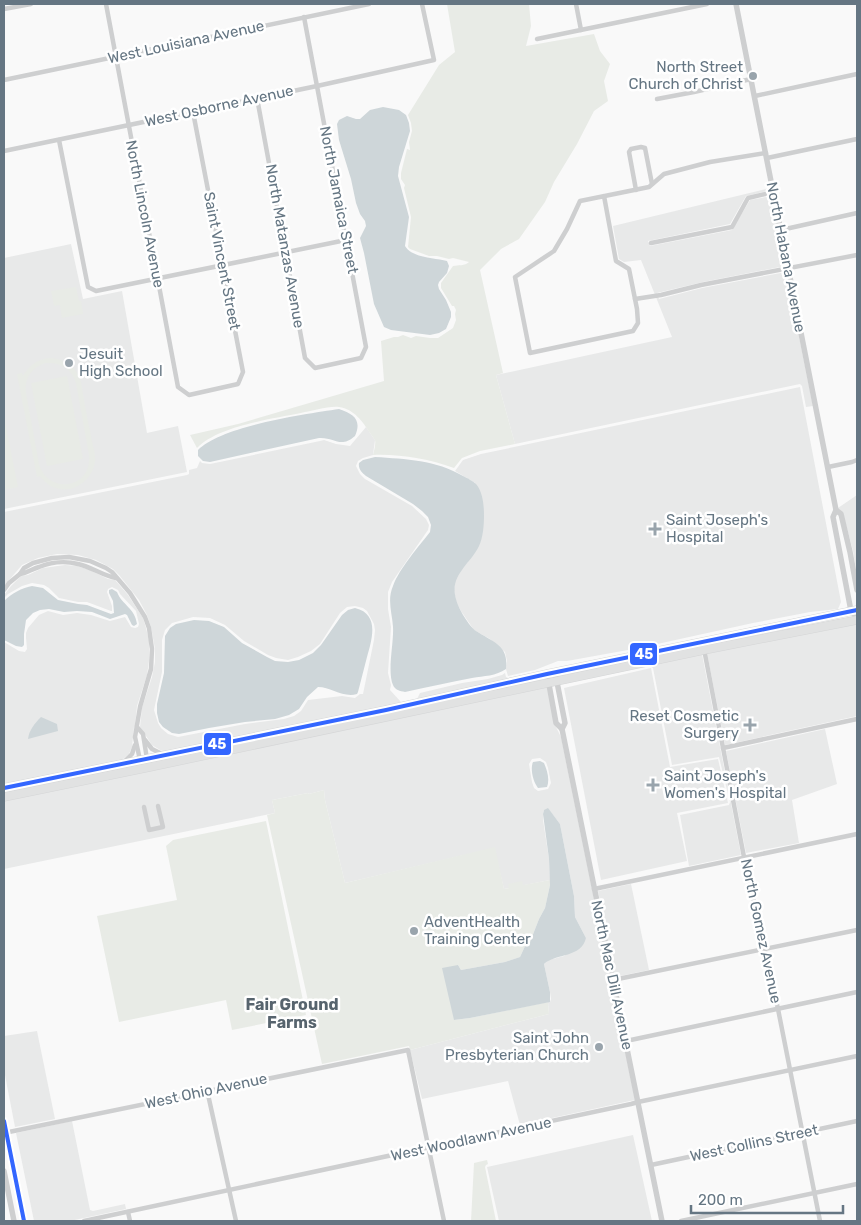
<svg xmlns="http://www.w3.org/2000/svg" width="861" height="1225" font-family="Rubik,sans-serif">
<rect width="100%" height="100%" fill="#f9f9f9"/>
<g fill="#e8e9e9" fill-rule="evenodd">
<path d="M770,188L771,190L746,196L730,224L648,241L650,246L732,230L750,200L772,196L785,266L703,282L657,293L659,299L702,288L786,272L813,406L806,407L802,386L800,384L515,444L496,375L672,337L641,260L624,262L619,259L613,226Z"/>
<path d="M71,244L83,299L122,291L147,433L178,426L187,472L4,509V258Z"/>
<path d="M800,387L841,602L838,609L810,612L753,623L639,648L567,661H558L535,670L508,676L506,669L507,661L505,652L490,639L474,630L461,611L456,601L454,590L455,581L460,570L468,562L475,483L455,471L463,460L481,454Z"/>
<path d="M366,427L375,440L373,455L363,458L358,461L356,466L360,474L365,479L412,506L426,519L429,525L428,530L392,582L388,592V609L391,627L388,673L391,685L390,690L401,702L417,699L420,693L462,683L488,679L502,675L505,673L506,677L508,678L534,673H538L385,707L165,752L160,750L152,745L140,727L142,708L152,677L155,662V649L151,627L147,615L139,600L119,575L113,569L96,560L78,555L57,554L38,558L22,565L4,586V512L187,475L189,474V470L197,468L200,461L202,463L210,464L320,441L324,440L336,444L350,446ZM355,606L363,608L367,611L374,624L375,630L374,640L363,694H360L355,698L342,696L308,700L301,711L294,716L284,719L245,724L178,737L168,734L161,728L158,723L154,710L162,672V640L165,630L172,623L193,617L210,618L225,625L244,641L268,655L276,658L288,660L298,657L311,651L320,644L340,613L347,607Z"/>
<path d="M857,495V576L853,551L843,513L838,508Z"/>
<path d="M65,565L77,566L90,570L108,579L115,580L128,595L143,618L146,628L149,640V661L147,675L137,706L135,726L134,727L132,747L129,754L121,761L4,785V642L19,651L25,652L27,649L26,638V633L28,628L39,615L48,611L63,615L77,613L91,615L110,621L125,617L131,627L135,628L138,627L139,624L136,611L120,594L118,590L112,587L108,589L107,592L112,606V611H111L87,602H78L59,598L49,588L44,585L32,583L22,586L8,594L4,598V595L11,586L21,576L28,575L43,568Z"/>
<path d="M857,623V716L725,745L707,653Z"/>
<path d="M702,654L741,855L689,866L680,815L729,805L730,802L719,757L672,765L653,668L649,665Z"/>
<path d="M651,668L670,767L718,759L728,803L677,813L687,861L601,880L564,688Z"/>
<path d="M547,686L555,725L561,737L635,1100L630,1101L520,1125L508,1081L422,1099L410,1050L549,1014L548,1002H550L551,999L550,992L544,964L549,960L564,956L586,938L575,917L574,896L560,824L553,815L544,810L543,814V820L549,859L550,880L504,889L494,848L345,883L325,800L324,790L309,794L308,793L272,800L275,813L4,869V800L136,773L138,774V773ZM540,758L546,762L548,768L551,783L548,789L538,791L534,788L532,782L529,764L532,759Z"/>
<path d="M825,729L837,784L792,800L799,843L746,853L726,751Z"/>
<path d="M631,884L649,970L615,977L598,891Z"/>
<path d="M37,1031L55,1119L15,1127L4,1070V1036Z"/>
<path d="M72,1121L90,1210L93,1211L125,1204L126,1209L70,1221H34L16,1133Z"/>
<path d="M633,1135L652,1221H499L487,1167Z"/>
</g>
<g fill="#e8ebe6" fill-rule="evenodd">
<path d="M447,4H529L531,26L526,46L594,34L600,51L610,64L604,81L608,101L594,111L577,144L554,182L545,202L519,239L501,249L480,270L503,373L496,375L515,444L480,451L462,458L454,468C428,459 401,454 373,455C374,451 376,444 375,440C374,439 371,434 370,433C363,422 354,409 339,407C328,406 312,411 301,413C271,419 218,426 197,448L190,435L238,424L384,381L381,341L394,337H398L403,335L411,338L416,336L430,338H438L453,328L456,320L455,314L456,310L454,306H452L441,288V283L453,266C458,265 465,266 469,262L453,258L449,259L437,256H429L410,249L408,247L411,217L404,188L405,185L401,179V173L407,149L410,150L409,142L412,131L411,123L408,115L439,65L455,52Z"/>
<path d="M76,287L79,301H81L83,314L62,318L60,305L54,306L51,291Z"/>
<path d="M50,358C65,359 77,367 81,382C84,400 87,418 91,436C92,444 96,454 95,462C93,475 83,486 70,489C58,491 47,486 40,476L37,477L17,374L22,373L23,376C29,365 38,359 50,358ZM46,363C61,362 72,369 76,383L89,455C93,488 48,496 39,464L26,393C24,378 32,367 46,363Z"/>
<path d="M67,376L83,459L47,466L31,383Z"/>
<path d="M4,421L5,422L18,487L4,490Z"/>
<path d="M324,790L325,800L345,883L495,847L504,889L509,888L508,884L522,881L523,885L550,880V885L545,908L539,919L530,942L526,944L520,957L505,962L461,970L458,965L454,1020L470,1018L548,1002L549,1014L410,1050L409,1046L322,1064L267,815L275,813L272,800L308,793L309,794Z"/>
<path d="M266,821L306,1015L232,1030L226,1000L119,1022L97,916L177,900L166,846L173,840Z"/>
<path d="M487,1160L488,1164L486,1165L485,1167L496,1221H471L474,1163Z"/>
</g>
<g fill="#ced6d9">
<path d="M383,107L399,110L406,115L409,123L410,131L399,167L398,176L409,217L405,246C412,258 435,258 447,261L449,266L447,273L439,282L438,285L439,289L446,300L451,312V317L446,329L439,333L430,335L391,330L384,327L374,304L364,253L360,238L366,226L365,221L360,214L356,203L351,179L339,140L337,124L339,120L347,116L356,119H360L370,110Z"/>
<path d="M339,409C354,414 362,420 355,436C340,449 335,437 319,438L210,462L203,461L198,456V450C221,426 305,414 339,409Z"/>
<path d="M375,457C406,459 436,460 463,476C467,478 473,481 476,484C483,492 484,506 484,516C484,525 483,538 479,546C470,565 449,575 456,599C458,608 469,626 476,631C493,642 509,645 506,669C496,676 484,676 472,678C450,682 428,687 405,692C400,691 395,690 393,685C387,671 394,643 393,627C392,612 387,600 393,586C399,569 419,546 430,532L431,525L428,517L422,511L413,504L366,476C362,473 358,469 359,463L363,460Z"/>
<path d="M32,586L43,588L58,600L78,604L87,605L111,614L114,613L113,601L109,593V590L112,589L117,592C122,605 135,608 137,624L134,626L132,625L127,615L125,614L110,619L92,612L77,611L64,612L49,609L40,610L33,613L26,620L24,634V645L22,647L16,646L4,640V601C11,594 21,588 32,586Z"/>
<path d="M355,608C380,614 372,639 367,657C364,669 361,680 358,692L357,694C343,698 331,687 318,687L307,697L299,709L289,715L275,719L245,722L209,728L179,734L172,733L163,727L159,722L157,713V704L164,673L165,636L170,628L176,624L194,620L209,621L224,627L242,643L267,657L275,661L288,662L299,660L313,653L321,645L342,615L348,610Z"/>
<path d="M41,717L57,724L58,731L28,739C29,730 35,723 41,717Z"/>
<path d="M540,761L544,763C547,770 550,779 547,787L538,788C533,782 530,769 533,762Z"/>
<path d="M548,808L560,824L574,896L575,917L586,938C581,958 557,953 544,964L550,992V1002L470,1018L454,1020L442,968L458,965L461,970L505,962L520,957L526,944L530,942L539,919L545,908L550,885L549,859L543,814L544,810Z"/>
</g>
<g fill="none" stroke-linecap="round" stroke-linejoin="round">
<defs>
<g id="primary">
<path d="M4,788L386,710L547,674L857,610"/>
<path d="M4,797L150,767L704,650L857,620"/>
</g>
</defs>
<use href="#primary" stroke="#d5d6d7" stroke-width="9"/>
<g stroke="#cecfd0" stroke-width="4.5">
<path d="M106,4L178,387L189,395L238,384L243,372L193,112"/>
<path d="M576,4L581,30"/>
<path d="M4,9L31,4"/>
<path d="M537,39L707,4"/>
<path d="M4,80L369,4"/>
<path d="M755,96L857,74"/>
<path d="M257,98L305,358L315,368L361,358L366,347L304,17"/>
<path d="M657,99L694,92L751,79"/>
<path d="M59,140L88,287L96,291L346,240"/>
<path d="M4,151L317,86L434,60L422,4"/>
<path d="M767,158L857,139"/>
<path d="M636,190L629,152L631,149L641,147L645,148L652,184"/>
<path d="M604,196L616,261L629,269L637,309L638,323L633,331L530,353L515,277L554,251L567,229L580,201L649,187L664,174L710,162L766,153"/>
<path d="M781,230L857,213"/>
<path d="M651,243L732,227L748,198L774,192"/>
<path d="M635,299L661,295L701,285L857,255"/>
<path d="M828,467L852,462L857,460"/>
<path d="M20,574C27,573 32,569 39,567C51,562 66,561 78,564C92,567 103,576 116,578"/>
<path d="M4,590L9,583L20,574L24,568L33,563L52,558L69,557L90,561L106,568L112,572L130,593L145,617L149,628L152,649L151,669L140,707L135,737L140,760L139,762"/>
<path d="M704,649L744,857L778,1009L820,1221"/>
<path d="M137,727L143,734L147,759"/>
<path d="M145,740L152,749L162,754"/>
<path d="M723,748L857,719"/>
<path d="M125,761L132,754L135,745"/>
<path d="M144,807L149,830L163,827L158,806"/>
<path d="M594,889L857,834"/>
<path d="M613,980L857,930"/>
<path d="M626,1041L857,992"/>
<path d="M207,1090L236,1221"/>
<path d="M4,1133L408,1050L444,1221"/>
<path d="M651,1165L857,1121"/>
<path d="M128,1212L130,1221"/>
<path d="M84,1221L631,1104L638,1102L857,1056"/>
<path d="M681,1221L857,1184"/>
</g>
<g stroke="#cecfd0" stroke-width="5.5">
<path d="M736,4L836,510L841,514L850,552L857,590"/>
<path d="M836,510L833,517L851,611L857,617"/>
<path d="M556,677L565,723L562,729"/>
<path d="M548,679L556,723L562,729L662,1221"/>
<path d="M4,1121L24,1221"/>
<path d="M4,1171L14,1221"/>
</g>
<use href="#primary" stroke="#e1e2e2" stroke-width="8"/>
<defs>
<g id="bus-1">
<path d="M4,788L386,710L547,674L857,610"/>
<path d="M4,1121L24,1221"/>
</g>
</defs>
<use href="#bus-1" stroke="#fff" stroke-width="8"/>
<use href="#bus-1" stroke="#36f" stroke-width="4"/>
</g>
<g fill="#99a4ac" stroke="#fff" stroke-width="2">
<circle cx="753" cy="76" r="5"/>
<circle cx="69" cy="363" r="5"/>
<path d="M652.5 521.5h5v5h5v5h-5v5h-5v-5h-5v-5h5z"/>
<path d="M747.5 717.5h5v5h5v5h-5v5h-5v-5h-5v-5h5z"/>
<path d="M650.5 777.5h5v5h5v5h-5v5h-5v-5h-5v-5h5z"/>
<circle cx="414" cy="931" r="5"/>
<circle cx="599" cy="1047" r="5"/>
</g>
<g text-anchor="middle" stroke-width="5" stroke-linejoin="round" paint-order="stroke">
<g font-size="15" fill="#657683" stroke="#fff">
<text transform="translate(186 42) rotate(-12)" y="5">West Louisiana Avenue</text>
<text transform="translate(219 106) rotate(-12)" y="5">West Osborne Avenue</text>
<text transform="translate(339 200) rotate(79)" y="5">North Jamaica Street</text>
<text transform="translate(145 214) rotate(79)" y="5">North Lincoln Avenue</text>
<text transform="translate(285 246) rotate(80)" y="5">North Matanzas Avenue</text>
<text transform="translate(786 257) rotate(79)" y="5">North Habana Avenue</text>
<text transform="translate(222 261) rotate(79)" y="5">Saint Vincent Street</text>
<text transform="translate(761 931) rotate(78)" y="5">North Gomez Avenue</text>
<text transform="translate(612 975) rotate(78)" y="5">North Mac Dill Avenue</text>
<text transform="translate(206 1091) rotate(-12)" y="5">West Ohio Avenue</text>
<text transform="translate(471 1139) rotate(-12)" y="5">West Woodlawn Avenue</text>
<text transform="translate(754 1143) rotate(-12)" y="5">West Collins Street</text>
</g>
<g font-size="15" fill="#657683" stroke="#fff" text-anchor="start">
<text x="743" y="72" text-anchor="end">North Street<tspan x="743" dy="17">Church of Christ</tspan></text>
<text x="79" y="359">Jesuit<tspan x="79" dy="17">High School</tspan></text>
<text x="666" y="525">Saint Joseph's<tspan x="666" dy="17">Hospital</tspan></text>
<text x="739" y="721" text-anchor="end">Reset Cosmetic<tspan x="739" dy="17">Surgery</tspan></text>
<text x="664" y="781">Saint Joseph's<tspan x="664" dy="17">Women's Hospital</tspan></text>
<text x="424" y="927">AdventHealth<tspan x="424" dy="17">Training Center</tspan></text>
<text x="589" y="1043" text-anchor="end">Saint John<tspan x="589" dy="17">Presbyterian Church</tspan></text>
</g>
<g font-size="16" font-weight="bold" fill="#57646e" stroke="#fff">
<text x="292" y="1010">Fair Ground<tspan x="292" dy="18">Farms</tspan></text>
</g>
</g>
<g stroke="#fff" stroke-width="2">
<rect x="629" y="642" width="29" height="24" rx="5" fill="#36f"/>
<rect x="203" y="732" width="29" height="24" rx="5" fill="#36f"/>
</g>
<g font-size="14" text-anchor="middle" font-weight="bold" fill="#fff">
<text x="644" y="659">45</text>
<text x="217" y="749">45</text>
</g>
<rect width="861" height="1225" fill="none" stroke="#657683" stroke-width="10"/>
<path d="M691 1205v8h152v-8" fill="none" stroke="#657683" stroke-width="2.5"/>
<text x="698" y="1205" font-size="15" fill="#657683" stroke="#ffffff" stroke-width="4" paint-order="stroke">200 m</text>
</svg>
